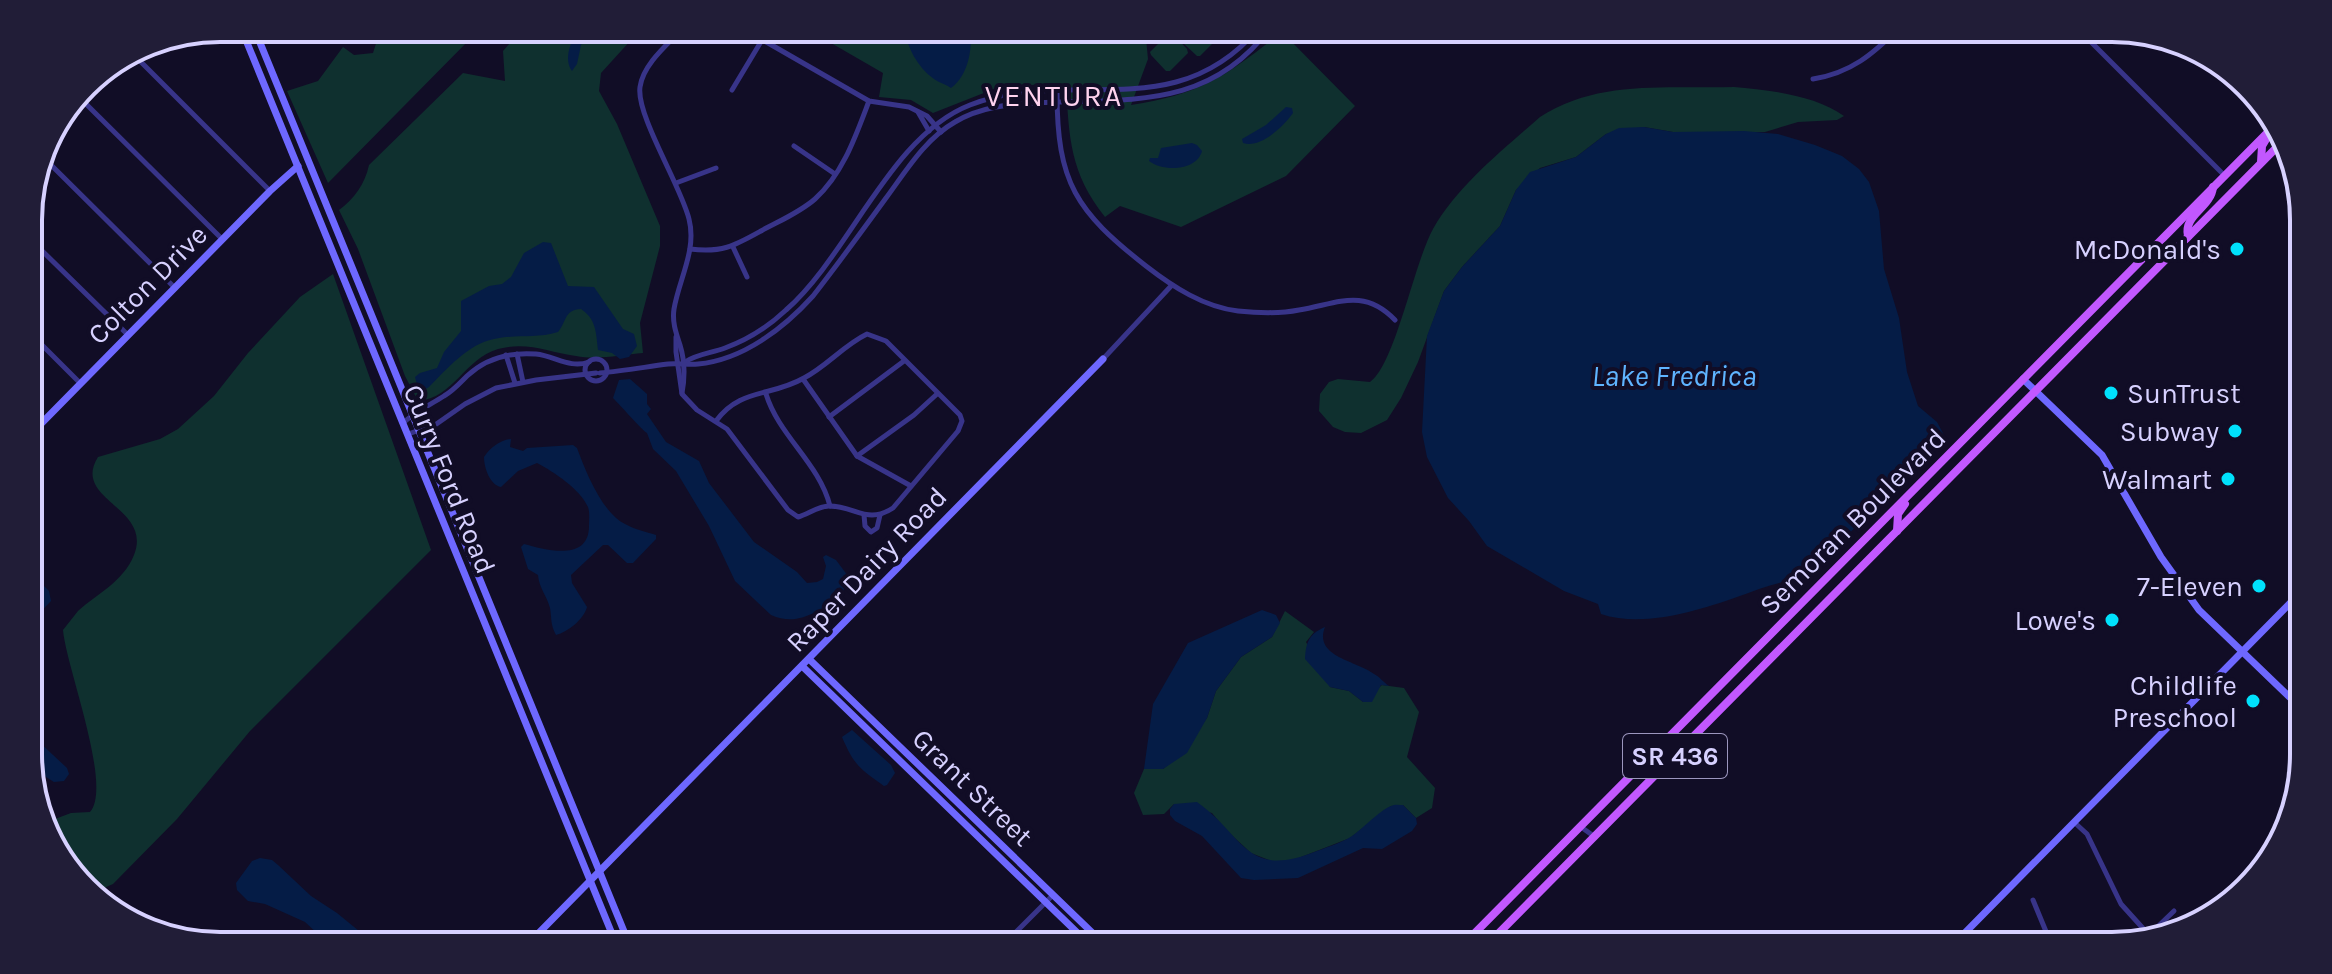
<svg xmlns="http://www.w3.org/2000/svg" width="2332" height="974" font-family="Karla,sans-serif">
<rect width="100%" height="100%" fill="#110d26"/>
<g fill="#0f302f">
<path d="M381,28H462L472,37L328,183L287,91L318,81L343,47L354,55L373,53Z"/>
<path d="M523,28H642L601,73L599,91L617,124L660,226V246L640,323L643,353C622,355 597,360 576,356C548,352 527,341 498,349C464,359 454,398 418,401L405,376L358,249L339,210C354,199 365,184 369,165L463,73L505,81L503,51Z"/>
<path d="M805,28H1145L1148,59L1131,105C1203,94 1227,75 1282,32L1355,106L1286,176L1181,227L1120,206L1105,217C1070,173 1069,138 1066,84H1041L994,89L933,113L911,100L879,97L883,73Z"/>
<path d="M1190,28H1212L1218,38L1200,56H1197L1181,41V37Z"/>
<path d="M1172,33L1187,49L1188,53L1170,71H1166L1151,55L1150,52L1168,34Z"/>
<path d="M1734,87C1769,90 1815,95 1844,116L1837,120L1798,122L1765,132H1673L1644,127L1606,134L1576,157L1540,168L1516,190L1500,226L1462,267L1444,291L1418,362L1401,398L1387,420L1361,433L1345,432L1333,427L1319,411L1320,394L1329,382L1338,379L1370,382C1395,365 1414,263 1433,229C1458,185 1503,150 1540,117C1598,79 1668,89 1734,87Z"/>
<path d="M333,274L431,550L250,731L177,819L113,884L95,892L68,871L47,822L71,813L90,812C113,786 66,667 63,630C68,624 73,617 78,611C98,593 123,582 134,555C153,507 71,500 98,457L160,439L178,429L214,396L248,353L300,297Z"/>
<path d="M1285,611L1314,632L1306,642L1330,687L1349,691L1363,702L1382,685L1404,688L1419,712L1407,757L1435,788L1432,808L1416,818L1403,805L1391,806L1350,838L1291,861L1274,862L1251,853L1225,829L1212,813L1174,804L1164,814L1143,815L1134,793L1144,769H1163L1171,762L1207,718L1216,691L1241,657L1272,637Z"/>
</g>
<g fill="#051c46">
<path d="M580,28H593L581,45L577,64L572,71C563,59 571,39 580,28Z"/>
<path d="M904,28H971C972,49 969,75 951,88C946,84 939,83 934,79C917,67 907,47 904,28Z"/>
<path d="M1286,107L1292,108L1293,113C1283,127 1260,149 1243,143L1242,139L1266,125Z"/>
<path d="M1644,127L1673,132L1744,131L1778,134L1815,145L1842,156L1859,169L1869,182L1879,211L1884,269L1899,318L1907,372L1918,406L1937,422L1945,437L1804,579C1781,580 1759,589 1737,597C1697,611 1643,628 1601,614L1598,604L1564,591L1487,546L1469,521L1448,498L1427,457L1422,432L1427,336L1444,291L1462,267L1500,226L1516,190L1530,172L1576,157L1606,134L1619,128Z"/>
<path d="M1192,143L1197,145L1202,151C1197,171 1163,172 1149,161L1150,158H1158L1161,148Z"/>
<path d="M543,242L551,243L568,286L594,287L623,329L634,334L637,346L629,357L620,359L612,353L598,350C596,332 596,319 581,309C564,310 567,321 558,332C535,339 516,334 494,339C468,344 447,369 429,387L424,390L418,388L415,377L420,373L437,368L444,352L461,331V301L489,286L502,284L511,277L524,253Z"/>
<path d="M630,379L647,394V404L651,409L647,414L666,442L699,461L709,483L754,542L797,572L807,583L817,582L823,579L826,566L823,557L826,555L836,560L848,576L841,600C818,608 800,628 771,615L735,581L709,526L676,471L653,449L647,433C642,430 620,405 613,398L619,380Z"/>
<path d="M511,439L510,447L523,451L527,448L573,445L577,448C585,470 602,513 625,524C634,529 646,532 656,535V539L633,563H627L608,545H603L571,575L572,583L587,607C584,619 568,632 556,635C550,623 552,620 550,608C547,596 539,588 538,575L528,569L521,547L524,544C546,550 589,562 589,526C589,520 590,513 588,507C580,489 554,472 537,463L518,471L501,487C490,485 484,468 484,457C490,448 500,440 511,439Z"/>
<path d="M29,571L49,591L51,601L29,624Z"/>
<path d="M1262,610L1276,615L1280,623L1272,637L1241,657L1216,691L1207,718L1187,753L1163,769H1144L1153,704L1188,643Z"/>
<path d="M1325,627C1313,657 1358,661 1374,674C1380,677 1383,682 1389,686L1381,685L1372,702H1363L1349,691L1330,687L1305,659C1306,642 1309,634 1325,627Z"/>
<path d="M852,730L891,765L895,773L887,785L884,786C859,768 854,765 842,737Z"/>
<path d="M38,741L67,768L69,774L64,781L54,782C40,774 24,761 33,743Z"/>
<path d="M1197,802C1245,836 1245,880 1317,851C1330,846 1345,842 1356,833C1365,826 1382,809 1391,806C1395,804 1399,805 1403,805L1416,818L1417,824L1412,831L1382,849L1363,848L1298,878L1254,880L1241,878L1202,836L1175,821L1170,815V809L1174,804Z"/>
<path d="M260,858L272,860L278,865L311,896L337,913L370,940L364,946H331L305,922L265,904L248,901L237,890L236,883L252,861Z"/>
</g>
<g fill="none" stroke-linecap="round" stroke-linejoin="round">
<g stroke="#383489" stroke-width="5">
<path d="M742,28L869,101L909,107L927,116L941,132"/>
<path d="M2077,28L2225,176"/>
<path d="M131,52L270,191"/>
<path d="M1813,79C1851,73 1873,54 1899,28"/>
<path d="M732,90L762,40"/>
<path d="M1057,92C1057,183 1076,211 1146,266C1173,287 1204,307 1238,311C1258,313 1279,314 1299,310C1337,304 1363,287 1395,320"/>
<path d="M78,96L222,239"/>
<path d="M918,112L929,131"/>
<path d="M794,146L835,174"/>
<path d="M42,156L175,288"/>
<path d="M676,183L716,168"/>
<path d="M29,238L128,335"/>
<path d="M733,247L747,277"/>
<path d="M690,249C722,253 734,246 761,231C779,221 799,213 815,199C843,174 856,135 869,101"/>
<path d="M29,332L80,383"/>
<path d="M676,337V352L682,394L697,410L727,429L788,510L798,517C808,514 819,506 829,506C856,506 867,525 893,508L958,431L962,421L960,415L886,341L867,334C844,345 827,366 804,378C771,397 740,388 716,421"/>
<path d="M517,354L523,382"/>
<path d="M506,355L515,383"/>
<path d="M1103,359L1172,285"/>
<circle cx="596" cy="370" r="11"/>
<path d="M685,362C697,354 712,353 725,348C747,340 769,326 786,310C850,254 890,136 970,105C1072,66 1174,128 1259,28"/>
<path d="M600,373C623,371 645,367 668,364C678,363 688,365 698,364C743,360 784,328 813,296C838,264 862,231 886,198C906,171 925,139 955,122C980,107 1009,104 1037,103C1127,98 1208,111 1270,28"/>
<path d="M803,379L857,456L911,486"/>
<path d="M682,393C685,377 685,361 680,345C676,333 672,322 674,309C679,279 697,250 689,219C681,186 636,115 640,87C643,64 668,44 683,28"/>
<path d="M766,394C779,436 819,463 830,506"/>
<path d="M829,417L904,361"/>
<path d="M403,423C416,411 430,405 444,396C453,391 460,383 467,376C486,358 510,352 536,354C555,356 570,369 589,362"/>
<path d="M408,434L435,425L465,404L496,388L536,380L596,373"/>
<path d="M857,456L914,415L937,394"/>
<path d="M864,515L865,526L871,532L877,528L880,515"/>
<path d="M2075,823L2087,834L2121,904L2149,935"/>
<path d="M1581,827L1595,837"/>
<path d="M2033,900L2052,946"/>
<path d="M2148,936L2174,911"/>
<path d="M1002,946L1053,895"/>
</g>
<g stroke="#6e68ff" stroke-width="7">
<path d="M241,28L617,946"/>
<path d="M254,28L630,946"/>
<path d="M2023,379L2102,455L2161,557L2199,610L2304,711"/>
<path d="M29,436L270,191L298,166"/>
<path d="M809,659L1106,946"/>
<path d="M802,666L1091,946"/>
<path d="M526,946L1103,359"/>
<path d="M1952,946L2303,590"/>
</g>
<g stroke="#c258ff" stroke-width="8">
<path d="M2261,162L2262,146L2268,136"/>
<path d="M2188,236C2183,215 2211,208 2213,187"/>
<path d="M1897,531L1898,514L1905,504"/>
<path d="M1462,946L2274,126"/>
<path d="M1486,946L2281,143"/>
</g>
</g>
<g fill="#00e1fc" stroke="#110d26" stroke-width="3">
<circle cx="2237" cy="249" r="8"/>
<circle cx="2111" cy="393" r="8"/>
<circle cx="2235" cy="431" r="8"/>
<circle cx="2228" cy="479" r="8"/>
<circle cx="2259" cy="586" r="8"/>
<circle cx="2112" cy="620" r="8"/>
<circle cx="2253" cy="701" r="8"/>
</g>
<g text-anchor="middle" stroke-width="8" stroke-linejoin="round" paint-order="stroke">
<rect fill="#110d26" stroke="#9c96be" stroke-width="2" x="1623" y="734" width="104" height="44" rx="6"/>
<g font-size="26" font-weight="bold" fill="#d7d1ff">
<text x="1675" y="765">SR 436</text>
</g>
<g font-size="28" fill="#d7d1ff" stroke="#110d26" text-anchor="end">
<text x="2221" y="259">McDonald's</text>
<text x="2127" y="403" text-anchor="start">SunTrust</text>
<text x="2219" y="441">Subway</text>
<text x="2212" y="489">Walmart</text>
<text x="2243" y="596">7-Eleven</text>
<text x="2096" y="630">Lowe's</text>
<text x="2237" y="695">Childlife<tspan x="2237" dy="32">Preschool</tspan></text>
</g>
<g font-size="28" fill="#d7d1ff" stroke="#110d26">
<text transform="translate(147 284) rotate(-45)" y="10">Colton Drive</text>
<text transform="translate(450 479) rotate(68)" y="10">Curry Ford Road</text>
<text transform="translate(1852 521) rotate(-45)" y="10">Semoran Boulevard</text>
<text transform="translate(866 569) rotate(-46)" y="10">Raper Dairy Road</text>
<text transform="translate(973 787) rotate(44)" y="10">Grant Street</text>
</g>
<g font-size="30" letter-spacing="2" fill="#ffd3ef" stroke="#110d26">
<text x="1054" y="106">VENTURA</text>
</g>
<g font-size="30" font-style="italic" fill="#5fb4ff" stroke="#110d26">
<text x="1674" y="386">Lake Fredrica</text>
</g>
</g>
<path d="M0 0H2332V974H0ZM220 42H2112A178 178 0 0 1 2290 220V754A178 178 0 0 1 2112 932H220A178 178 0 0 1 42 754V220A178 178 0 0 1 220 42Z" fill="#211d37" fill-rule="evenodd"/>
<path fill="none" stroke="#d7d1ff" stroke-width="4" d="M220 42H2112A178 178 0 0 1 2290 220V754A178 178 0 0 1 2112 932H220A178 178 0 0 1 42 754V220A178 178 0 0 1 220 42Z"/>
</svg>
